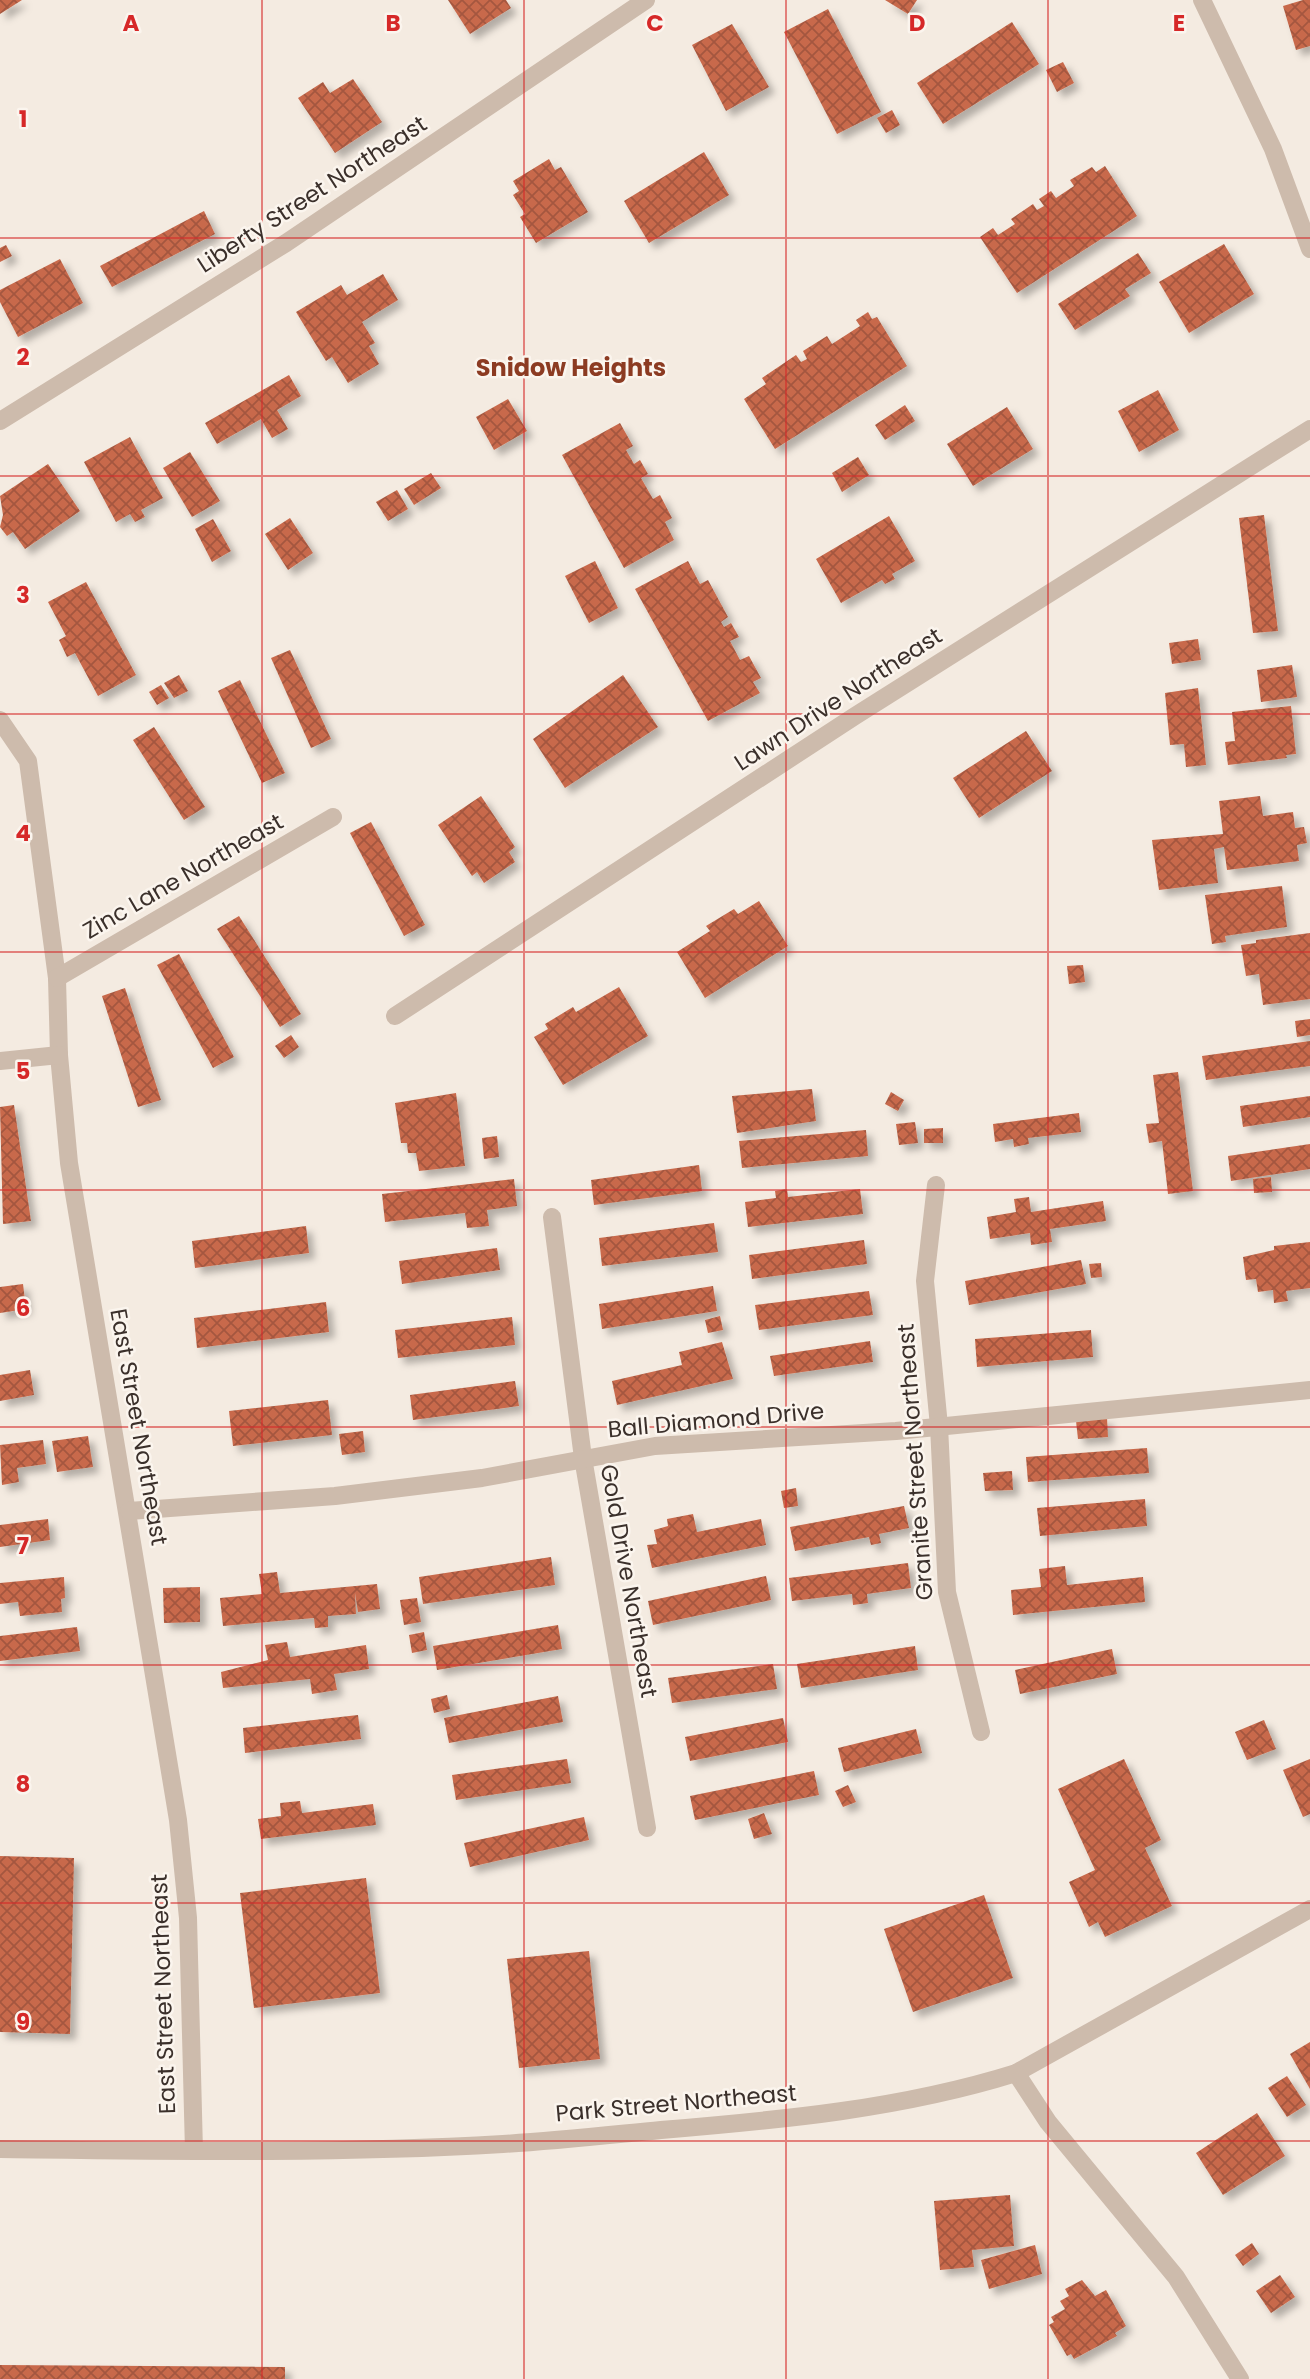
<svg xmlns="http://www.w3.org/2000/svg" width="1310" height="2379" font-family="Poppins,sans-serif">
<defs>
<pattern id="building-cross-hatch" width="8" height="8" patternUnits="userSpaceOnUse" patternTransform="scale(1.75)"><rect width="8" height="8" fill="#c8694b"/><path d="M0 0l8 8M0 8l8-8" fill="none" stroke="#a4573f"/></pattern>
<filter id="shadow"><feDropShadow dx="6" dy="6" stdDeviation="3.5" flood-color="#0004"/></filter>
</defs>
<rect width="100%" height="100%" fill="#f4ebe1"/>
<g fill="url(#building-cross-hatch)" filter="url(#shadow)">
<path d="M0,0H22L0,14Z"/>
<path d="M448,0H506L511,8L470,34Z"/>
<path d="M885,0H917L908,14Z"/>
<path d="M1303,0H1310V46L1296,50L1283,6Z"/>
<path d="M828,9L881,112L837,134L784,32Z"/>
<path d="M1012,22L1039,64L943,124L917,83Z"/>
<path d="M732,24L769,87L726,111L692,45Z"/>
<path d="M1063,62L1074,83L1057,92L1046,70Z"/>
<path d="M353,79L382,122L335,153L298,98L323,82L330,93Z"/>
<path d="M892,110L900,125L886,133L877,118Z"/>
<path d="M704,152L729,195L649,243L624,201Z"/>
<path d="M549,159L555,170L561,167L588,212L536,243L520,217L525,214L513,195L519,191L513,181Z"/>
<path d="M1105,166L1137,216L1017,293L980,237L993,228L998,235L1015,224L1011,219L1033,204L1037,210L1044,206L1039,199L1051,191L1056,198L1074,186L1070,180L1092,167L1096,172Z"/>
<path d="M204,211L215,234L112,287L100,266Z"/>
<path d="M1224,244L1254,294L1189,333L1159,282Z"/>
<path d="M6,245L12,256L0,262V248Z"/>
<path d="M1138,253L1151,273L1125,289L1130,296L1075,330L1058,304Z"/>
<path d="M60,259L83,303L18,337L0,302V290Z"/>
<path d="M383,274L398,300L362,322L375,343L369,346L379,364L348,383L332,357L326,361L296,312L341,285L347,295Z"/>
<path d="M868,312L872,319L877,317L907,366L775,449L744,399L766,384L762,378L796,355L801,362L807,359L803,351L827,336L832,344L860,326L856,320Z"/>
<path d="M289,375L301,396L277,410L288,429L272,438L261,419L217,444L205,423Z"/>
<path d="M1158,390L1179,430L1139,452L1118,411Z"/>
<path d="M508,399L527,431L494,450L476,417Z"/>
<path d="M905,405L915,421L885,440L875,425Z"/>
<path d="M1007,407L1033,449L973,486L947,444Z"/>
<path d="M620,423L633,446L626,450L634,464L640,460L648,474L641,478L653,499L660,495L672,518L665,522L674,540L624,568L562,455Z"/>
<path d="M130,437L163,498L141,510L145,517L135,522L130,514L116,522L84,462Z"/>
<path d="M190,452L220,501L192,517L163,468Z"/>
<path d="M858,457L869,475L842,492L832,473Z"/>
<path d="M48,464L80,511L25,549L13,532L7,536L0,527L3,515L0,496Z"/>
<path d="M431,473L441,488L414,505L404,489Z"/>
<path d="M397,490L408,509L388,521L376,502Z"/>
<path d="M1264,515L1278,631L1253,633L1239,518Z"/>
<path d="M889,516L915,561L892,574L895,579L885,584L882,580L841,603L816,559Z"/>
<path d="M290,518L313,553L288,570L265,534Z"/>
<path d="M213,519L231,551L212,562L195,529Z"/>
<path d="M595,561L618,608L589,623L565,576Z"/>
<path d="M688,561L700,584L708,580L728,617L721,622L724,627L731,623L739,637L730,641L740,660L749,656L761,678L753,682L760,693L708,721L635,589Z"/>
<path d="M86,582L136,675L98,696L75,653L67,657L59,640L66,636L48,602Z"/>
<path d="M1198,639L1201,660L1172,664L1169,643Z"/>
<path d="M290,650L331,739L311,748L271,658Z"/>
<path d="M1292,665L1297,697L1261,702L1257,670Z"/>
<path d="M179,675L188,691L174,698L164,683Z"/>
<path d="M623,675L658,727L565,788L533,739Z"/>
<path d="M240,680L285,773L262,783L218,691Z"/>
<path d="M161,685L169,698L157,705L149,692Z"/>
<path d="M1198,688L1206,765L1186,767L1184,744L1170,745L1165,693Z"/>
<path d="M1291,706L1296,754L1286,755L1287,758L1228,765L1225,742L1235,741L1232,712Z"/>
<path d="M154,727L205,807L184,820L133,740Z"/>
<path d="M1026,731L1052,771L979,818L953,778Z"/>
<path d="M481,796L515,847L509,852L515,862L484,883L477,872L472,876L438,825Z"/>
<path d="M1260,796L1263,816L1293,812L1295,828L1304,827L1307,843L1297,845L1299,861L1227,870L1224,847L1214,849L1218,883L1159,890L1152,840L1223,834L1219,801Z"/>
<path d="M371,822L425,925L404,936L350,833Z"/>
<path d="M1282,886L1287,927L1225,936L1226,942L1212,944L1205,895Z"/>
<path d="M759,901L788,946L705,998L677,952L710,931L706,926L734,909L738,914Z"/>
<path d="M239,916L301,1014L280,1027L217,929Z"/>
<path d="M1310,933V999L1263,1005L1259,974L1246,976L1241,945L1256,943V940Z"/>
<path d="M179,954L234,1057L213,1068L157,965Z"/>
<path d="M1083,965L1085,982L1069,984L1067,966Z"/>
<path d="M619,987L648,1036L563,1085L534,1037L548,1029L545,1024L573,1007L576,1012Z"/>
<path d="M125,988L161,1100L138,1107L102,996Z"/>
<path d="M1310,1019V1035L1297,1037L1295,1021Z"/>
<path d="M291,1035L299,1047L284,1058L275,1046Z"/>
<path d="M1310,1041V1066L1206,1080L1202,1056Z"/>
<path d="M1178,1072L1193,1191L1168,1194L1162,1141L1149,1143L1146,1124L1159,1123L1153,1075Z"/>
<path d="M812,1089L816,1121L737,1133L732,1096Z"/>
<path d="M891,1092L904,1100L898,1111L885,1104Z"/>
<path d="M456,1093L465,1166L419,1171L416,1153H408L407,1143H401L395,1103Z"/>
<path d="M1310,1096V1117L1243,1127L1240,1106Z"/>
<path d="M14,1105L31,1221L3,1224L0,1107Z"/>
<path d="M1079,1113L1081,1132L1028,1138L1029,1144L1014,1147L1013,1139L995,1142L993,1124Z"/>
<path d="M915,1122L918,1143L899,1145L896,1124Z"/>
<path d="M943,1128V1143H924V1129Z"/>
<path d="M866,1130L868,1156L742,1168L739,1141Z"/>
<path d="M497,1136L499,1157L484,1159L482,1138Z"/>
<path d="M1310,1144V1169L1231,1181L1228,1156Z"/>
<path d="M699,1165L702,1191L594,1205L591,1180Z"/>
<path d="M1271,1177L1272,1192L1254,1193L1253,1179Z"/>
<path d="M514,1179L517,1206L487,1210L489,1226L467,1228L465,1213L385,1222L382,1194Z"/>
<path d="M787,1189L788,1197L860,1189L863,1214L748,1227L745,1202L776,1198L775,1191Z"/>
<path d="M1029,1197L1031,1212L1103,1201L1106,1221L1050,1229L1052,1242L1031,1245L1030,1233L990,1239L987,1217L1016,1212L1014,1199Z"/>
<path d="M714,1223L718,1252L602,1266L599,1238Z"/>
<path d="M306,1226L309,1253L195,1268L192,1241Z"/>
<path d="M864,1240L867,1264L752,1279L749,1255Z"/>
<path d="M1310,1242V1288L1286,1291L1288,1301L1274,1303L1273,1290L1258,1292L1256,1279L1246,1280L1243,1257L1274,1250V1246Z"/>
<path d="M497,1248L500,1270L402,1284L399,1261Z"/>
<path d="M1081,1260L1086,1284L969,1305L965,1281Z"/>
<path d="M1101,1263L1102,1277L1091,1278L1089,1264Z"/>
<path d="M23,1284L26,1309L0,1313V1287Z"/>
<path d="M713,1286L717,1311L602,1329L599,1304Z"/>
<path d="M869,1291L873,1315L759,1330L755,1305Z"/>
<path d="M326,1302L329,1332L197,1348L194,1318Z"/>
<path d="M720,1316L723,1330L708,1333L705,1320Z"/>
<path d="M512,1317L515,1345L398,1358L395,1330Z"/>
<path d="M1091,1330L1093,1357L977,1367L975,1339Z"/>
<path d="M870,1341L873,1362L774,1376L770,1356Z"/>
<path d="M722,1342L733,1379L617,1405L612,1381L682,1365L679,1352Z"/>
<path d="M30,1370L34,1395L0,1401V1375Z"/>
<path d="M515,1381L519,1406L413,1420L410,1395Z"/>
<path d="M328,1400L332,1435L233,1446L229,1411Z"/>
<path d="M1107,1418L1108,1437L1078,1439L1076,1421Z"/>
<path d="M363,1431L365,1452L342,1455L339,1434Z"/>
<path d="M88,1436L93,1467L57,1472L52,1441Z"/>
<path d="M43,1440L46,1464L17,1468L19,1482L2,1485L0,1445Z"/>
<path d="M1147,1448L1149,1473L1028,1482L1026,1457Z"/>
<path d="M1012,1471L1013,1490L985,1491L983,1473Z"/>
<path d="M796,1488L798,1506L784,1508L781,1491Z"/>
<path d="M1145,1499L1147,1526L1040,1536L1037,1508Z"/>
<path d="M904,1506L909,1528L879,1534L881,1543L871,1545L869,1537L795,1551L790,1527Z"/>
<path d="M693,1514L697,1532L761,1519L766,1545L652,1568L647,1545L657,1544L654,1530L668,1526L667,1519Z"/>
<path d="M48,1519L50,1540L0,1547V1525Z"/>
<path d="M551,1557L555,1585L423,1604L419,1577Z"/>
<path d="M908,1563L911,1588L867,1594L868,1603L853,1605L852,1594L792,1601L789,1578Z"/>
<path d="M1065,1566L1067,1585L1143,1577L1145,1602L1013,1615L1011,1590L1041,1587L1039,1569Z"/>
<path d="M277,1572L280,1593L377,1584L380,1609L358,1612L355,1593L356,1614L328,1616V1627L315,1628L314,1618L223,1626L220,1598L262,1594L259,1574Z"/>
<path d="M766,1576L771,1600L653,1625L648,1601Z"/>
<path d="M64,1577L65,1598L61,1599L62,1612L20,1616L18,1602L0,1604V1583Z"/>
<path d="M200,1587V1622L164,1623L163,1588Z"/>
<path d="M417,1598L421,1622L404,1625L400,1600Z"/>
<path d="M558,1625L562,1649L437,1670L433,1646Z"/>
<path d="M77,1627L80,1651L0,1661V1636Z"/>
<path d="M424,1632L427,1650L412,1653L409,1635Z"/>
<path d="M287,1642L290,1657L366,1645L369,1669L334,1674L337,1690L312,1694L310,1679L223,1688L221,1672L268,1660L265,1645Z"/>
<path d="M915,1646L918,1670L801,1688L797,1664Z"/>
<path d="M1112,1649L1117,1674L1020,1694L1015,1670Z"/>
<path d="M773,1664L777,1689L672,1703L668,1678Z"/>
<path d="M447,1695L450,1709L434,1713L431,1699Z"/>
<path d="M558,1696L563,1722L449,1743L444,1718Z"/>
<path d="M358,1715L361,1739L245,1753L243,1728Z"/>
<path d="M783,1718L788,1742L690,1761L685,1737Z"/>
<path d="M1264,1720L1276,1749L1247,1760L1235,1732Z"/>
<path d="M916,1729L922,1753L844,1772L838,1748Z"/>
<path d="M567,1759L571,1783L456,1800L452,1775Z"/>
<path d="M1124,1759L1161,1840L1145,1848L1172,1906L1105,1937L1098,1922L1089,1927L1069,1882L1095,1870L1058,1789Z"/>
<path d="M1310,1759V1814L1303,1817L1283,1770Z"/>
<path d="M814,1771L819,1795L695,1820L690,1796Z"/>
<path d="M848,1785L856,1802L843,1807L835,1791Z"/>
<path d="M300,1801L302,1813L373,1804L376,1825L261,1839L258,1819L281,1816L280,1803Z"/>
<path d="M764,1813L772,1834L754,1839L748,1819Z"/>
<path d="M584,1817L589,1840L470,1867L464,1843Z"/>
<path d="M0,1856L74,1858L70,2034L0,2032Z"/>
<path d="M366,1878L380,1993L254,2008L240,1893Z"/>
<path d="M984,1895L1013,1978L913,2012L884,1929Z"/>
<path d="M589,1951L600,2059L519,2068L507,1959Z"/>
<path d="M1310,2042V2089L1290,2054Z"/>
<path d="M1287,2076L1306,2105L1287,2117L1268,2088Z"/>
<path d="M1257,2113L1285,2156L1223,2195L1196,2153Z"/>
<path d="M1010,2195L1014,2246L972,2250L974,2267L940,2270L934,2201Z"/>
<path d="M1252,2243L1259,2254L1243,2266L1235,2255Z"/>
<path d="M1035,2245L1042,2274L989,2289L981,2260Z"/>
<path d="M1280,2275L1295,2297L1271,2313L1256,2291Z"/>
<path d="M1082,2280L1095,2296L1106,2290L1126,2326L1115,2333L1117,2336L1074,2359L1071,2354L1067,2356L1049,2325L1054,2322L1051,2317L1065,2309L1060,2301L1069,2296L1065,2289Z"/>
<path d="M0,2365L285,2367V2379H0Z"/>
</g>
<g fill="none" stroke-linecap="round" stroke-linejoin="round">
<g stroke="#cdbbac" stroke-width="18">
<path d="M1202,0L1273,149L1310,249"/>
<path d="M0,421L286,243L646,0"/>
<path d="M0,720L28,761L57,978L59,1055L69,1163L178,1820L188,1918L194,2151"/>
<path d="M57,978L333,817"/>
<path d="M395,1016L855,716L1310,429"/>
<path d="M0,1061L59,1055"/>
<path d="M936,1185L925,1281L939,1426L947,1592L981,1732"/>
<path d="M552,1217L583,1458L647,1828"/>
<path d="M129,1511L335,1496L482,1478L655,1446L896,1431L1310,1390"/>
<path d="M1016,2073L1048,2122L1176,2277L1240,2379"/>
</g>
<path stroke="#cdbbac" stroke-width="18" d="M0,2149C167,2151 336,2154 503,2144C556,2141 609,2135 661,2130C781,2120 901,2109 1016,2073L1310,1909"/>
</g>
<path fill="none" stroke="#d62828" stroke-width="2" stroke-opacity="0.55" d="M262,0V2379M524,0V2379M786,0V2379M1048,0V2379M0,238H1310M0,476H1310M0,714H1310M0,952H1310M0,1190H1310M0,1427H1310M0,1665H1310M0,1903H1310M0,2141H1310"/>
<g text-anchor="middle" stroke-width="5" stroke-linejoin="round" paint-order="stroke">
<g font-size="23" fill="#3b302b" stroke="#fbf5ee">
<text transform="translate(312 194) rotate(-33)" y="8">Liberty Street Northeast</text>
<text transform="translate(838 699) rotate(-33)" y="8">Lawn Drive Northeast</text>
<text transform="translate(183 876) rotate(-30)" y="8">Zinc Lane Northeast</text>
<text transform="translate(716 1420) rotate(-5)" y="8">Ball Diamond Drive</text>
<text transform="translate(139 1427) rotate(80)" y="8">East Street Northeast</text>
<text transform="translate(915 1462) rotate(-94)" y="8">Granite Street Northeast</text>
<text transform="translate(629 1581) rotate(80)" y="8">Gold Drive Northeast</text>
<text transform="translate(163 1994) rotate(-92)" y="8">East Street Northeast</text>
<text transform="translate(676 2103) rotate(-5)" y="8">Park Street Northeast</text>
</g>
<g font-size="24" font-weight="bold" fill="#8c3b22" stroke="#fbf5ee">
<text x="571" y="376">Snidow Heights</text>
</g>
</g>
<g font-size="23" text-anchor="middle" font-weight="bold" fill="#d62828" stroke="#fbf5ee" stroke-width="5" stroke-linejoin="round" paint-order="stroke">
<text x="131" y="31">A</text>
<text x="393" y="31">B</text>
<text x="655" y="31">C</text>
<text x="917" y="31">D</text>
<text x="1179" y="31">E</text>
<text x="23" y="127">1</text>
<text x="23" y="365">2</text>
<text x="23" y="603">3</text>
<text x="23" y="841">4</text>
<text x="23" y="1079">5</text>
<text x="23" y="1316">6</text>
<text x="23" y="1554">7</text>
<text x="23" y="1792">8</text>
<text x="23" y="2030">9</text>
</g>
</svg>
